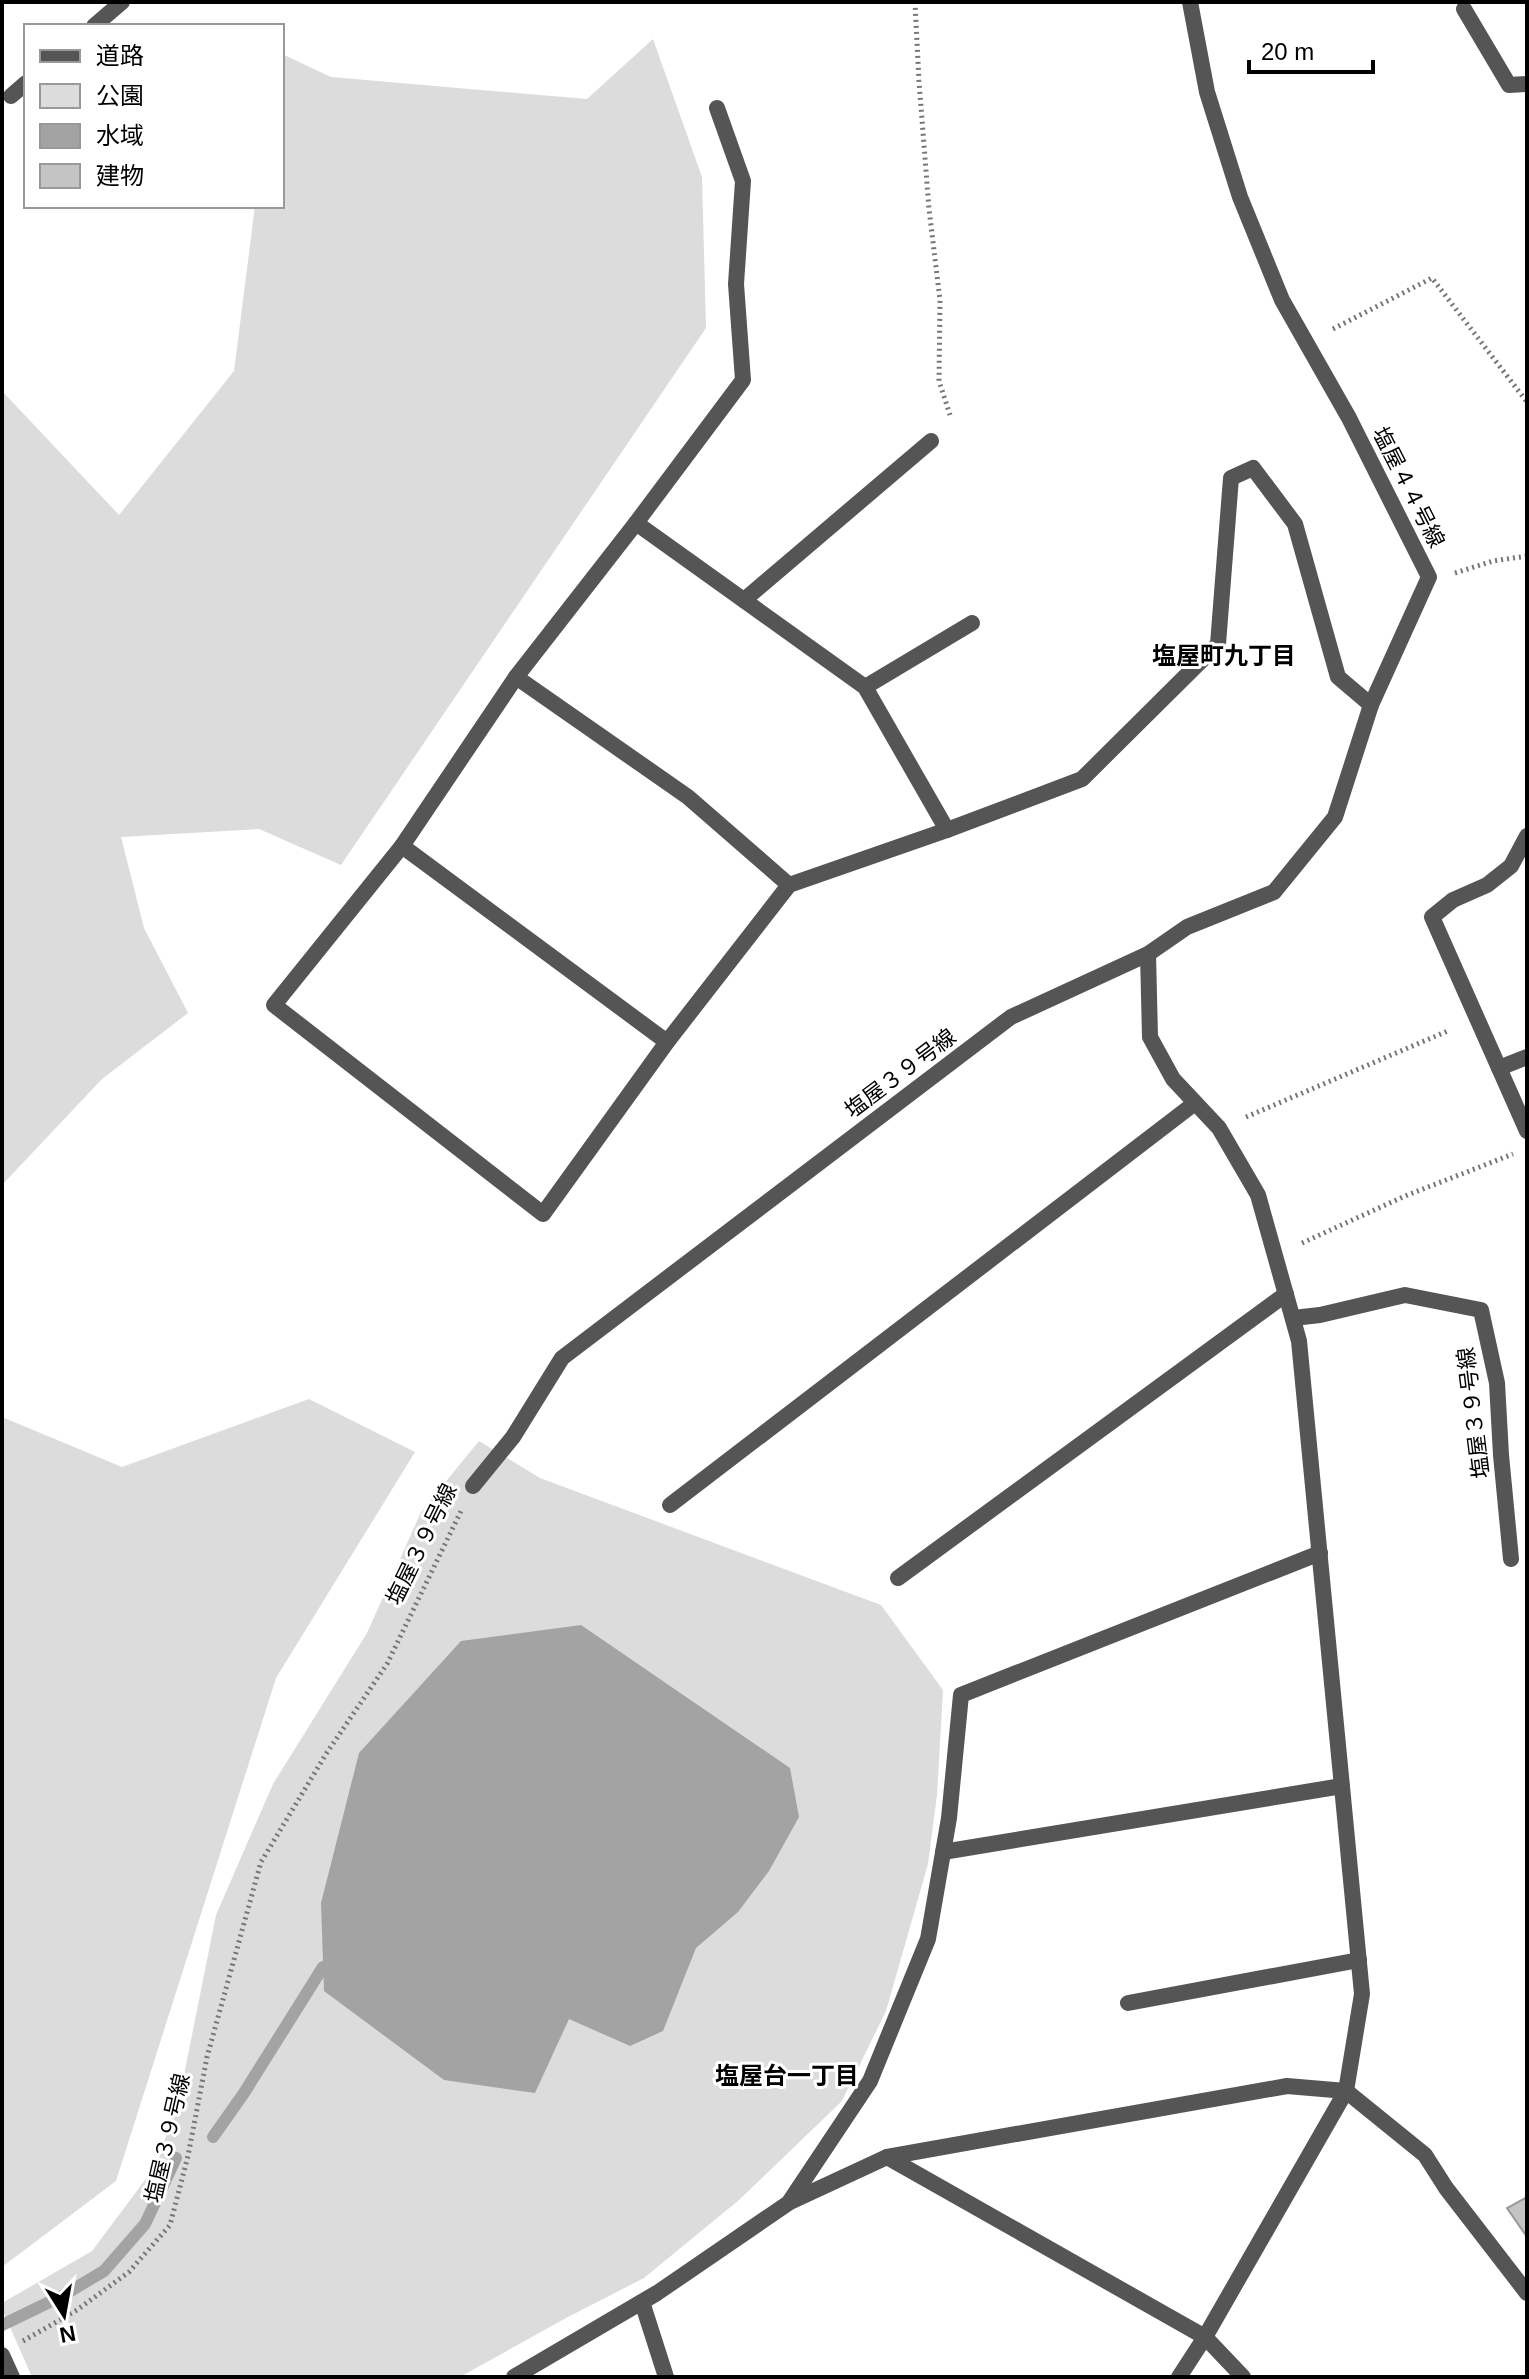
<svg xmlns="http://www.w3.org/2000/svg" width="1529" height="2379" font-family="Helvetica,'Noto Sans JP',sans-serif">
<rect width="100%" height="100%" fill="#fff"/>
<g fill="#dcdcdc">
<path d="M653,39L702,177L706,328L341,865L259,829L121,837L144,928L188,1013L102,1079L2,1185V391L119,515L234,371L255,206H282V54L331,77L587,99Z"/>
<path d="M309,1399L415,1452L276,1678L116,2181L2,2267V1417L122,1467Z"/>
<path d="M479,1441L540,1478L881,1605L943,1690L937,1795L928,1864L886,2011L842,2101L739,2200L644,2278L566,2318L460,2377H32L2,2309V2303L92,2251L157,2164L181,2090L216,1915L273,1784L367,1633L421,1512Z"/>
</g>
<path fill="#a3a3a3" d="M581,1625L790,1768L799,1817L769,1871L738,1912L696,1948L663,2031L630,2046L569,2019L535,2093L444,2080L324,1991L321,1903L359,1753L461,1641Z"/>
<g fill="none" stroke-linecap="round" stroke-linejoin="round">
<g stroke="#a3a3a3" stroke-width="12">
<path d="M213,2137L244,2093L323,1967"/>
<path d="M2,2325L62,2296L104,2271L145,2224L176,2158"/>
</g>
</g>
<path fill="#c4c4c4" stroke="#999" stroke-width="2" d="M1527,2197V2237L1507,2208Z"/>
<g fill="none" stroke-linecap="round" stroke-linejoin="round">
<g stroke="#777" stroke-width="5" stroke-dasharray="2 4" stroke-linecap="butt">
<path d="M915,2L919,81L929,209L940,300L939,381L951,418"/>
<path d="M1333,329L1432,278L1527,402"/>
<path d="M1455,573L1493,561L1527,556"/>
<path d="M1246,1117L1450,1030"/>
<path d="M1302,1243L1405,1196L1513,1154"/>
<path d="M23,2341L77,2310L129,2272L170,2225L188,2156L207,2057L261,1862L326,1754L387,1664L462,1509"/>
</g>
<g stroke="#555" stroke-width="16">
<path d="M1464,9L1509,85L1527,84"/>
<path d="M1527,836L1511,866L1487,885L1453,900L1432,917L1527,1131"/>
<path d="M1499,1068L1527,1057"/>
<path d="M1293,1318L1320,1315L1405,1295L1481,1310L1497,1383L1501,1455L1511,1559"/>
<path d="M1128,2003L1359,1960"/>
</g>
<g stroke="#555" stroke-width="16">
<path d="M94,26L122,2"/>
<path d="M11,96L26,83"/>
<path d="M717,108L743,181L736,284L743,380L636,523L516,677L402,846L274,1005L543,1214L667,1042L789,885L947,830L1082,779L1218,644L1231,478L1253,468L1295,524L1338,677L1371,705"/>
<path d="M636,523L865,687L947,830"/>
<path d="M744,600L931,441"/>
<path d="M516,677L688,797L789,885"/>
<path d="M865,687L972,623"/>
<path d="M402,846L667,1042"/>
<path d="M1148,954L1150,1037L1173,1079L1219,1128L1258,1195L1299,1341L1362,1994L1346,2091L1205,2337L1179,2377"/>
<path d="M473,1486L513,1437L562,1358L1011,1017L1148,954L1187,927L1274,892L1335,817L1371,705L1429,577L1349,418L1282,300L1240,197L1207,92L1190,2"/>
<path d="M670,1505L1195,1103"/>
<path d="M898,1578L1286,1294"/>
<path d="M943,1852L1342,1786"/>
<path d="M887,2157L1205,2337L1243,2377"/>
<path d="M790,2201L870,2081L928,1939L949,1818L961,1695L1320,1553"/>
<path d="M642,2302L666,2377"/>
<path d="M2,2355L12,2377"/>
<path d="M514,2377L657,2293L790,2202L887,2157L1287,2086L1346,2091L1425,2155L1446,2188L1527,2293"/>
</g>
</g>
<g text-anchor="middle" stroke-width="6" stroke-linejoin="round" paint-order="stroke">
<g font-size="22" fill="#000" stroke="#fff">
<text transform="translate(1409 487) rotate(63)" y="8">塩屋４４号線</text>
<text transform="translate(900 1073) rotate(-37)" y="8">塩屋３９号線</text>
<text transform="translate(1473 1413) rotate(-97)" y="8">塩屋３９号線</text>
<text transform="translate(421 1544) rotate(-64)" y="8">塩屋３９号線</text>
<text transform="translate(167 2138) rotate(-77)" y="8">塩屋３９号線</text>
</g>
<g font-size="24" font-weight="bold" fill="#000" stroke="#fff">
<text x="1224" y="664">塩屋町九丁目</text>
<text x="787" y="2084">塩屋台一丁目</text>
</g>
</g>
<rect width="1529" height="2379" fill="none" stroke="#000000" stroke-width="8"/>
<rect x="24" y="24" width="260" height="184" fill="#ffffff" stroke="#999999" stroke-width="2"/>
<rect x="40" y="50" width="40" height="12" fill="#555555" stroke="#999999" stroke-width="2"/>
<text x="96" y="64" font-size="24" fill="#000000">道路</text>
<rect x="40" y="84" width="40" height="24" fill="#dcdcdc" stroke="#999999" stroke-width="2"/>
<text x="96" y="104" font-size="24" fill="#000000">公園</text>
<rect x="40" y="124" width="40" height="24" fill="#a3a3a3" stroke="#999999" stroke-width="2"/>
<text x="96" y="144" font-size="24" fill="#000000">水域</text>
<rect x="40" y="164" width="40" height="24" fill="#c4c4c4" stroke="#999999" stroke-width="2"/>
<text x="96" y="184" font-size="24" fill="#000000">建物</text>
<g transform="translate(64 2315) rotate(169)" stroke="#ffffff" stroke-width="6" paint-order="stroke">
<path d="M0-6L14 30L0 20L-14 30Z" fill="#000000"/>
<text y="-12" font-size="22" font-weight="bold" text-anchor="middle" fill="#000000">N</text>
</g>
<path d="M1249 60v12h124v-12" fill="none" stroke="#000000" stroke-width="4"/>
<text x="1261" y="60" font-size="24" fill="#000000" stroke="#ffffff" stroke-width="6" paint-order="stroke">20 m</text>
</svg>
